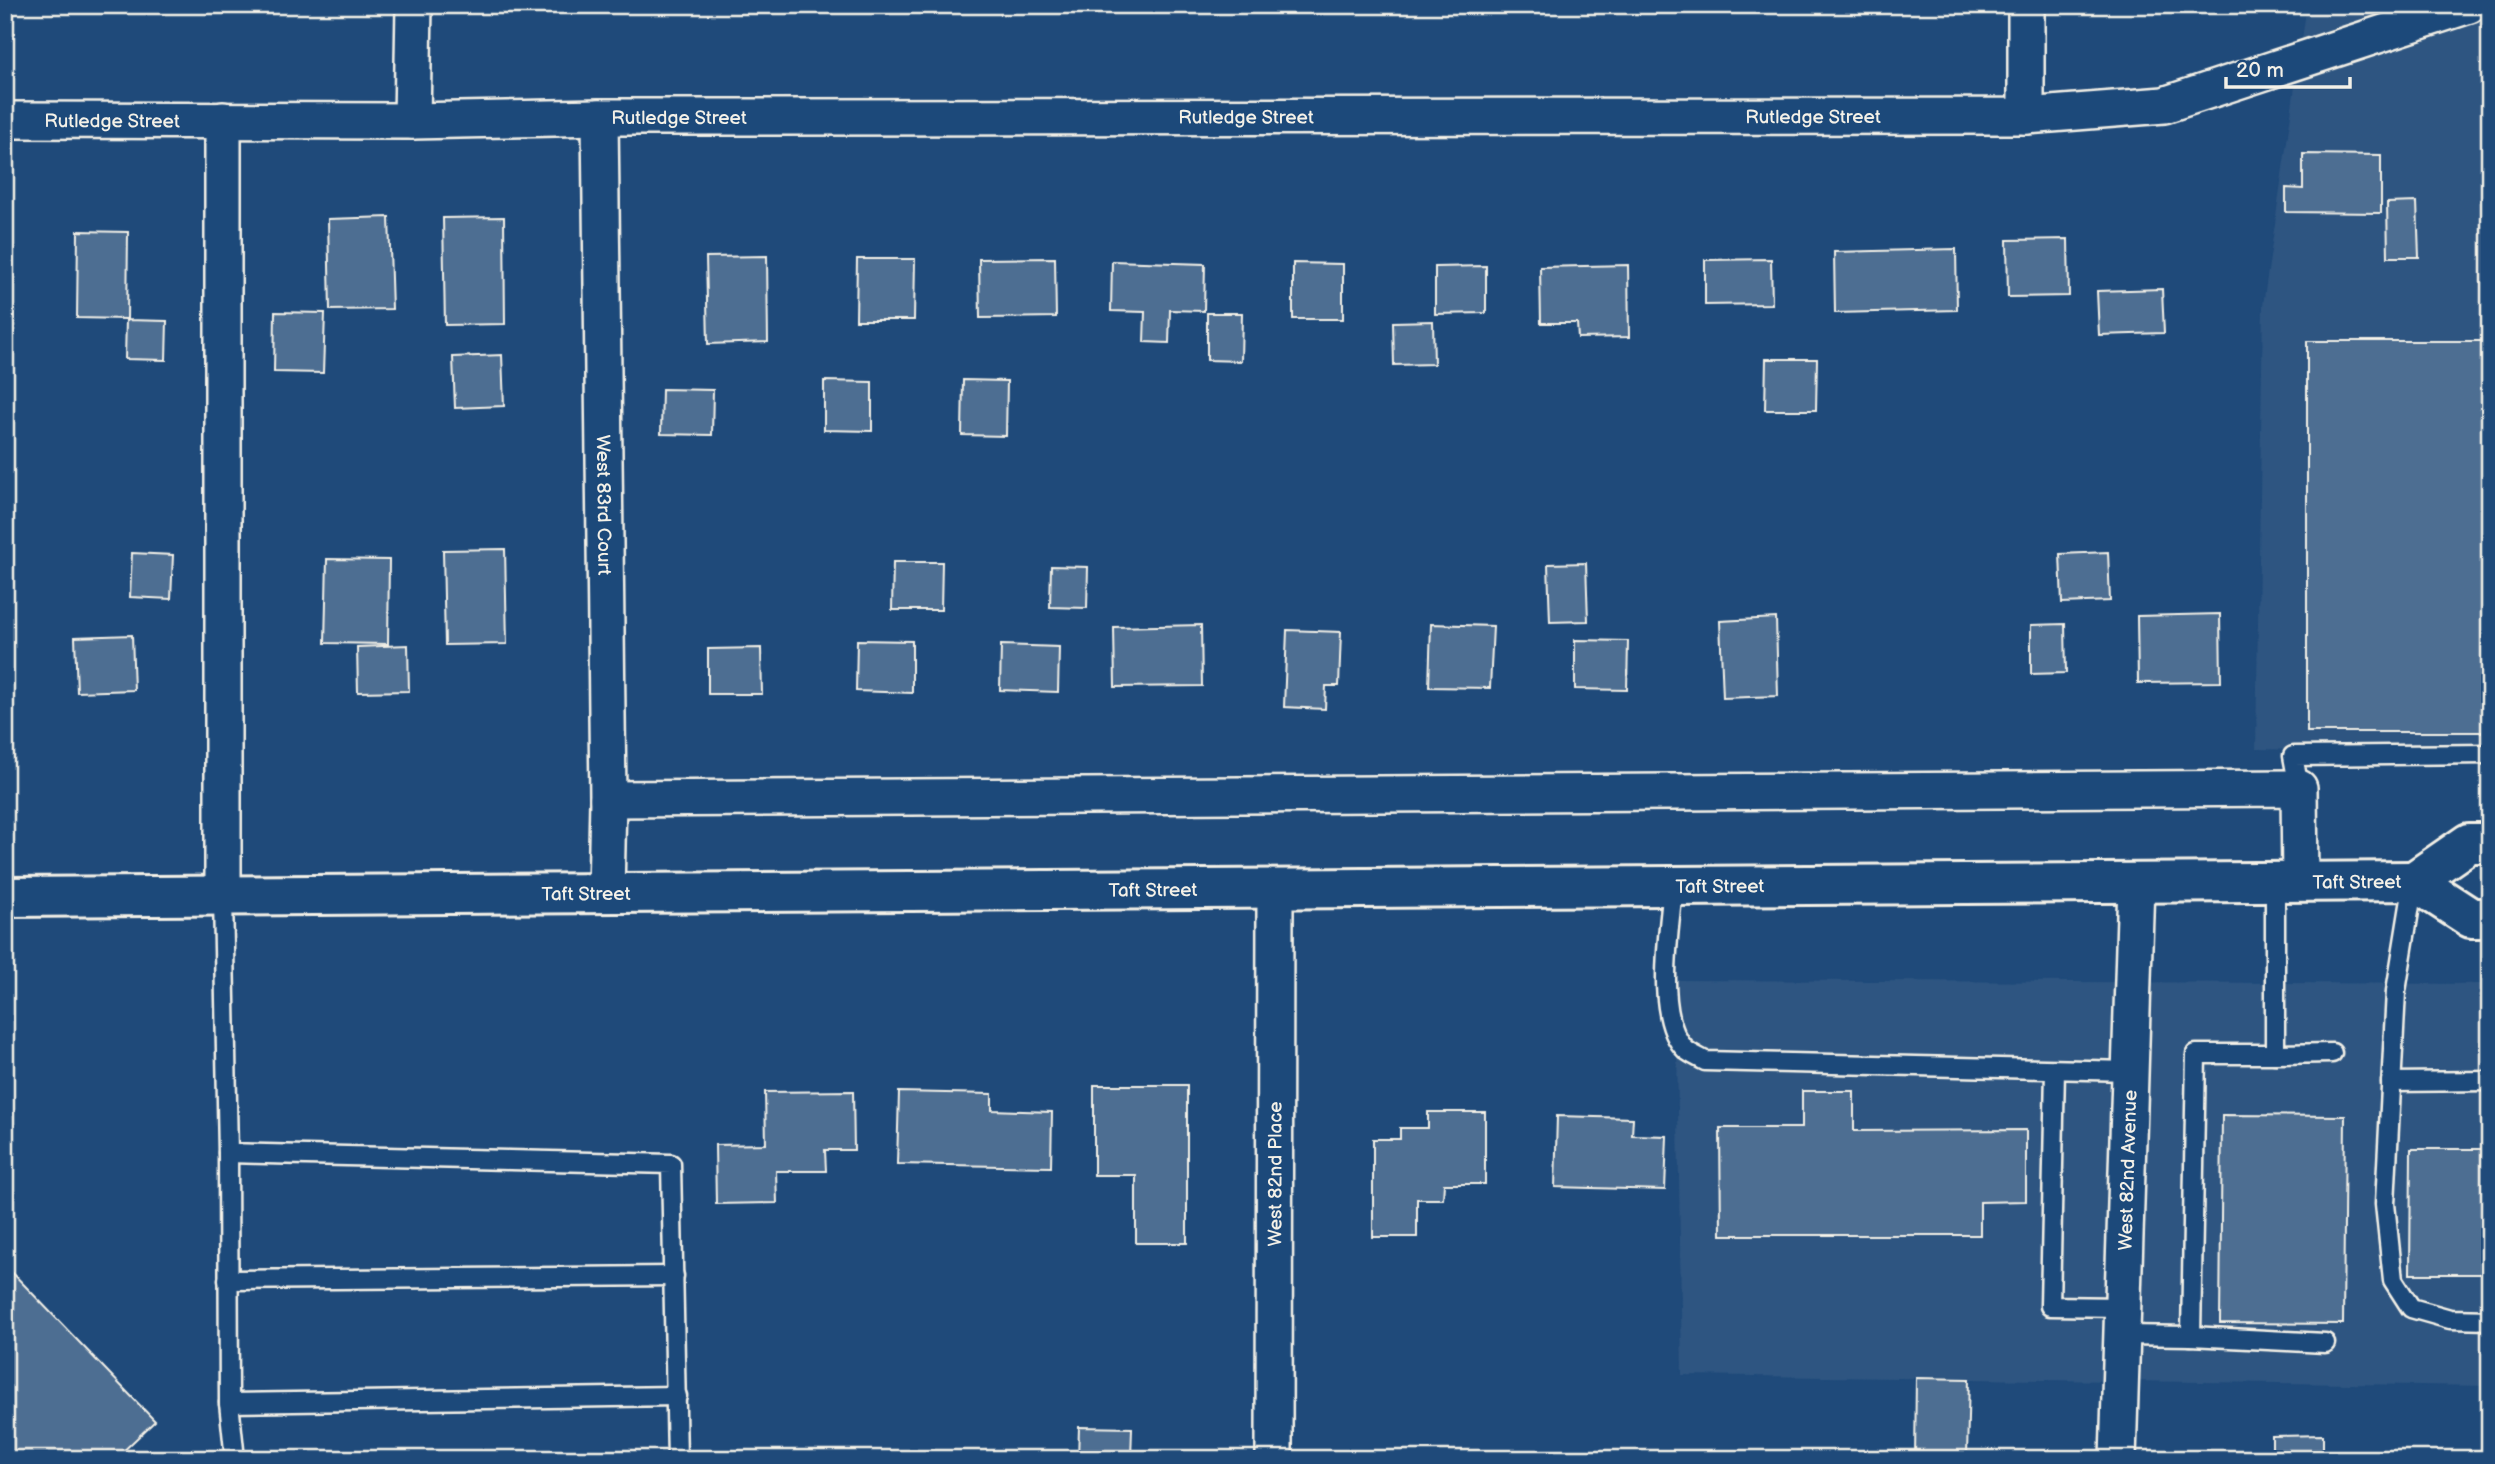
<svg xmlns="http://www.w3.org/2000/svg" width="2495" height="1464" font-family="'Balsamiq Sans',sans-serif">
<rect width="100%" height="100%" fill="#1f4a7a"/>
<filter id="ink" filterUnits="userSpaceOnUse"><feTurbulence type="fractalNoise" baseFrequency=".0143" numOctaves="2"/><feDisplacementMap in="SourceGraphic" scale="14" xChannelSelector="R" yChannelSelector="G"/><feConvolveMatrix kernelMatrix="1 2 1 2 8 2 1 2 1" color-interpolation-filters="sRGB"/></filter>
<g filter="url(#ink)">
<g fill="#2d5581">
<path d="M2307,5H2490V754L2256,749L2263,305Z"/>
<path d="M1676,980L2490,984V1386L1682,1375Z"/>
</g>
<g fill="#4d6e92" stroke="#f4f1e8" stroke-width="2">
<path d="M2485,109H2490V163H2486Z"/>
<path d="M2303,154L2381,155V213L2286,212V188L2303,189Z"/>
<path d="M2417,202L2419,257H2388L2387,203Z"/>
<path d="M389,217L392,309L330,310L328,219Z"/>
<path d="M504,217L505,324L445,325L443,218Z"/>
<path d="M78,231L128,232L127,320L167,321L166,360L125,359L126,319L77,318Z"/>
<path d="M2068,239L2069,296L2008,297L2007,240Z"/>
<path d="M1956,249L1957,310L1835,313L1834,252Z"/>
<path d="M767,256L768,342L708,344L706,257Z"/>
<path d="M1055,258L1056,317L980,318L979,259Z"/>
<path d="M857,259H915L914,320H856Z"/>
<path d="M1771,259L1772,304L1705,305V260Z"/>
<path d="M1112,261L1205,264L1204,311L1170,310L1169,343L1144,342L1145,312L1111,311Z"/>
<path d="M1293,263L1343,264V319H1293Z"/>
<path d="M1628,265L1629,337L1578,338L1577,323H1541L1540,267Z"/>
<path d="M1486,266V313L1435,314V267Z"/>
<path d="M2162,289L2164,333L2099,335L2097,291Z"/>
<path d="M275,312L325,313L323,373L274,372Z"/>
<path d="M1207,313H1242L1241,361L1207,360Z"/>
<path d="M1433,321L1434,364L1394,365L1393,322Z"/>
<rect x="2307" y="341" width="183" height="391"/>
<path d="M502,355L504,406L455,408L453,357Z"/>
<path d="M1766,359H1817L1816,410H1765Z"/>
<path d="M963,380L1007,381L1006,436L962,435Z"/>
<path d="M824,381L872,382V431L824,430Z"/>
<path d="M662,389L713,390L712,435L661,434Z"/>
<path d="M505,549L507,644L445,645L443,550Z"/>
<path d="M2108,552L2110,601L2062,603L2060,554Z"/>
<path d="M132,553L173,555L171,599L130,597Z"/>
<path d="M327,559L389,560L388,644L325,643Z"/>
<path d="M893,562H942L941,610H892Z"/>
<path d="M1586,563L1588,621L1550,622L1548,564Z"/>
<path d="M1051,566L1088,567L1087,608L1050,607Z"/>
<path d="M2220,614L2221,682L2138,683L2137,616Z"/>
<path d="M1776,618L1778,696L1723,698L1720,621Z"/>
<path d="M1431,624L1493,626L1490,688L1429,687Z"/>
<path d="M2065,624L2066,673L2031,674V625Z"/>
<path d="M1201,625L1202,686L1115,687L1114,627Z"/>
<path d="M1287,630L1341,632L1339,686H1326L1325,709L1284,707Z"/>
<path d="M132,635L134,690L77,692L75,637Z"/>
<path d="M857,640L912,641V693L856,691Z"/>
<path d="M1575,640L1628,641L1627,690L1575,689Z"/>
<path d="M408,645L409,691L358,692L357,647Z"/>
<path d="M1001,645L1059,647L1058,692L1000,690Z"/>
<path d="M761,648L762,694H708V649Z"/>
<path d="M1094,1085H1187V1243H1136V1175H1094Z"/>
<path d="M853,1091L854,1150H825L826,1171H776L777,1203L716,1204L715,1145L766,1144L765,1092Z"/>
<path d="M1802,1091H1854V1131L2026,1130V1201L1980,1202V1235H1721L1720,1128H1802Z"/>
<path d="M899,1092L992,1094V1110L1052,1112L1051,1167L897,1164Z"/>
<path d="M1428,1112H1485V1184H1444L1443,1199H1417V1237H1373V1139H1400V1128H1428Z"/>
<path d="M2222,1115L2345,1116L2343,1324L2220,1323Z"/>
<path d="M1557,1116L1633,1118L1632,1135L1667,1136L1665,1190L1555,1187Z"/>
<path d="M2411,1149H2490V1274H2410Z"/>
<path d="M5,1265L155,1421L115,1459H5Z"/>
<path d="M1916,1378L1969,1379L1967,1455L1995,1456V1459L1915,1458Z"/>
<path d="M1079,1427L1132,1428L1131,1459H1078Z"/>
<path d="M2323,1435V1459H2272V1436Z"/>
</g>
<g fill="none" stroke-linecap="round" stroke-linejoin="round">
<defs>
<g id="service">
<path d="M2299,788L2293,756L2490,754"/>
<path d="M2414,881L2396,991L2385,1204L2393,1280L2411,1308L2450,1319L2490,1320"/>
<path d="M1673,886C1670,928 1653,1018 1686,1050C1691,1054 1700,1058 1705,1061L2130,1071"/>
<path d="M223,896L228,1153L671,1164L677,1459"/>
<path d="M2275,1054L2332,1053"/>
<path d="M2055,1070L2050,1306L2123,1307"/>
<path d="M2391,1082L2490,1081"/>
<path d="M228,1153L229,1403L235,1459"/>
<path d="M228,1280L674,1276"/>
<path d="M2122,1335L2191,1336L2196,1054H2275V882"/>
<path d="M2191,1336L2325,1343"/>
<path d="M229,1403L677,1396"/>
</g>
<g id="minor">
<path d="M2026,5V116"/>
<path id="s1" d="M600,117L608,799L606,893"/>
<path id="s2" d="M5,120L412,121L600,117L2026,116L2164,105L2469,5"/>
<path d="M412,121L414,5"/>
<path d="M608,799L2299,788L2300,882"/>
<path d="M223,896V120"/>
<path id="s3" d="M1274,1459L1275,889"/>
<path id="s4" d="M2118,1459L2136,883"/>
</g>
<g id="secondary">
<path d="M2414,881L2469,843H2490"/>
<path id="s5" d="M5,897L2414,881L2471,918H2490"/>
</g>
</defs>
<use href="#service" stroke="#f4f1e8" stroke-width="23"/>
<use href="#minor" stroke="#f4f1e8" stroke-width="40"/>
<use href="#secondary" stroke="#f4f1e8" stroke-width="44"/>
<use href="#service" stroke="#1f4a7a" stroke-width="18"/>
<use href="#minor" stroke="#1f4a7a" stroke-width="35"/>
<use href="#secondary" stroke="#1f4a7a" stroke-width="38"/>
</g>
</g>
<g text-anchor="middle" stroke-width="6" stroke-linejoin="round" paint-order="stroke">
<g font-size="19" fill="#f4f1e8" stroke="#1f4a7a">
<text dy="7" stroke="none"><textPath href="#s2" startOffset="674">Rutledge Street</textPath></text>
<text dy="7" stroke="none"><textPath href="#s2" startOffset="1241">Rutledge Street</textPath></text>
<text dy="7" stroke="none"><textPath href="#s2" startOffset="1808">Rutledge Street</textPath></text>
<text dy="7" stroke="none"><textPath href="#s2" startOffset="107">Rutledge Street</textPath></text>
<text dy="7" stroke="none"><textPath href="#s1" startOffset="388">West 83rd Court</textPath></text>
<text dy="7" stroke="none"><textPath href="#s5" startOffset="2352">Taft Street</textPath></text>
<text dy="7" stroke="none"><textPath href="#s5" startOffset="1715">Taft Street</textPath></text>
<text dy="7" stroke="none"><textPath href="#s5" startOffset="1148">Taft Street</textPath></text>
<text dy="7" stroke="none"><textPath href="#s5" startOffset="581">Taft Street</textPath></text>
<text dy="7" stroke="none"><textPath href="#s4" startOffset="289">West 82nd Avenue</textPath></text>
<text dy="7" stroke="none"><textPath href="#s3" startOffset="285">West 82nd Place</textPath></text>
</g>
</g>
<rect width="2495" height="1464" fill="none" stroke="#1f4a7a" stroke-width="28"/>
<rect x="14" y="14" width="2467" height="1436" fill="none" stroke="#f4f1e8" stroke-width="2.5" filter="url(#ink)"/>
<path d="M2226 77v10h124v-10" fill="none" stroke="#f4f1e8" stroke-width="3.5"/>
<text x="2236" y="77" font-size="21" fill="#f4f1e8" stroke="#1f4a7a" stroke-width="5" paint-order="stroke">20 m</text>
</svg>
